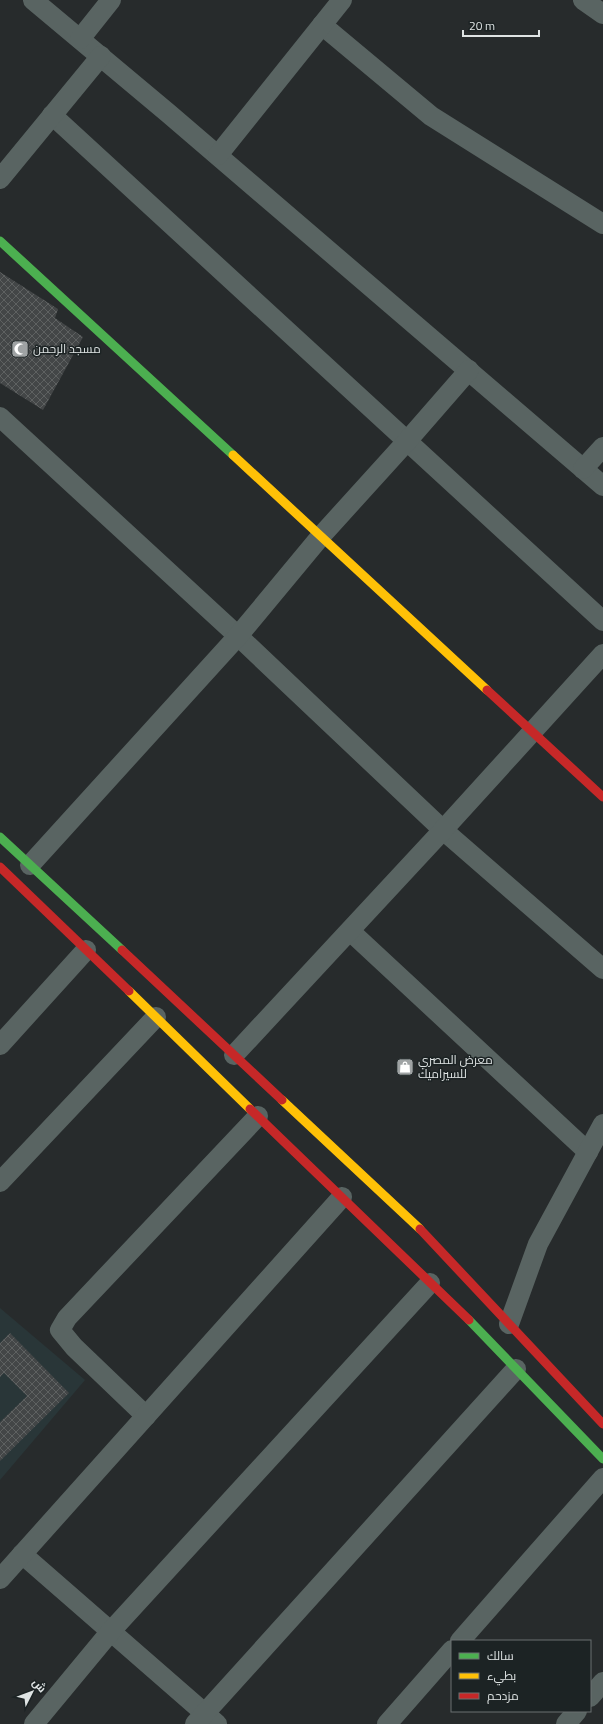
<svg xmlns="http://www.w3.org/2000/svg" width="603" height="1724" font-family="'Titillium Web',Cairo,sans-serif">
<defs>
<pattern id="building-cross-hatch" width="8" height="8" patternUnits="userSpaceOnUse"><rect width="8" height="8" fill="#434647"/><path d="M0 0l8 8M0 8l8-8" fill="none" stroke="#5e6161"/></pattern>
</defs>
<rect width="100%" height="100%" fill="#272b2c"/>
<path fill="#293638" d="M0,1308L85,1380L0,1480Z"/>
<g fill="url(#building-cross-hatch)">
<path d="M0,272L58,309L55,318L83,337L43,410L0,383Z"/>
<path d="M10,1333L69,1393L0,1461V1422L27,1396L4,1373L0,1377V1343Z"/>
</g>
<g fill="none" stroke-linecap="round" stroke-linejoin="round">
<g stroke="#596462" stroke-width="20">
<path d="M33,0L168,113L603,486"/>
<path d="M583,0L603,14"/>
<path d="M322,25L431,116L603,224"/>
<path d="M80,39L111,0"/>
<path d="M52,115L603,621"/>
<path d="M218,155L342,0"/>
<path d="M0,179L101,56"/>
<path d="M0,417L238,636L443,830L603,969"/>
<path d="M583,469L603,447"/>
<path d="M30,865L238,636L321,536L408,440L469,370"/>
<path d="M350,931L588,1152"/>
<path d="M0,1045L86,950"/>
<path d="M234,1055L443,830L603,654"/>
<path d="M0,1182L156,1017"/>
<path d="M509,1324L538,1244L603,1124"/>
<path d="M146,1416L74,1347L60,1330L67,1318L258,1116"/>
<path d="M22,1554L217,1724"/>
<path d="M0,1579L342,1197"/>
<path d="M460,1641L603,1478"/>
<path d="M590,1697L603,1682"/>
<path d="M34,1724L111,1631L430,1283"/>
<path d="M195,1724L516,1369"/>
<path d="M387,1724L452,1650"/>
<path d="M566,1724L577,1711"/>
</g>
<g stroke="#4caf50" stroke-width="9">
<path d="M0,241L233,455"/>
<path d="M0,837L122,950"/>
<path d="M469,1320L603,1459"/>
</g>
<g stroke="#ffc107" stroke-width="9">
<path d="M233,455L487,690"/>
<path d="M129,991L250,1109"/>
<path d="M282,1100L420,1229"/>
</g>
<g stroke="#c62828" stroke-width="9">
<path d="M487,690L603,797"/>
<path d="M0,867L129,991"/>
<path d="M122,950L282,1100"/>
<path d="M250,1109L469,1320"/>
<path d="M420,1229L603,1424"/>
</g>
</g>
<defs>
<symbol id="mosque-square" viewBox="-11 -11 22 22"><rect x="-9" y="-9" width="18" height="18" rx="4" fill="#9fa3a4" stroke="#1c2324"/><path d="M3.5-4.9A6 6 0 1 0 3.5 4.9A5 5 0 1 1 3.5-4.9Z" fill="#fff"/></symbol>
<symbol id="shop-square" viewBox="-11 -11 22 22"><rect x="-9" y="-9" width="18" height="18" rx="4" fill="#9fa3a4" stroke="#1c2324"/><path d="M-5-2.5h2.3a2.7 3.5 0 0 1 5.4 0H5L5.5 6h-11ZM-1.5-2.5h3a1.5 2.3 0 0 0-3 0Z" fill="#fff"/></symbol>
</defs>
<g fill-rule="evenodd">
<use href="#mosque-square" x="10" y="339" width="20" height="20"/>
<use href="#shop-square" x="395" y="1057" width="20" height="20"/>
</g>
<g text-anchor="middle" stroke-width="3" stroke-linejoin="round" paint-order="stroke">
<g font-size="12" fill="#dfe4e4" stroke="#1c2324" text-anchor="start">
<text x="33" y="353">مسجد الرحمن</text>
<text x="418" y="1064">معرض المصري<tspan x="418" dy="14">للسيراميك</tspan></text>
</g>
</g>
<rect x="451" y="1640" width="140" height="72" fill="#1c2324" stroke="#6a7071"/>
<rect x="459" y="1653" width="20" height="6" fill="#4caf50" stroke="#6a7071"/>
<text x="487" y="1660" font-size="12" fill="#dfe4e4">سالك</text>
<rect x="459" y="1673" width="20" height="6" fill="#ffc107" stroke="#6a7071"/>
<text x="487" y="1680" font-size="12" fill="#dfe4e4">بطيء</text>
<rect x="459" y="1693" width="20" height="6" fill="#c62828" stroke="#6a7071"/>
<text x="487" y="1700" font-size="12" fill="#dfe4e4">مزدحم</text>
<g transform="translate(32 1692) rotate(48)" stroke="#1c2324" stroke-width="3" paint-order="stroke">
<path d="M0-3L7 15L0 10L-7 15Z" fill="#dfe4e4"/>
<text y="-6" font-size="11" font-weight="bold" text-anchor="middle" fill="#dfe4e4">ش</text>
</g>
<path d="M463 30v6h76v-6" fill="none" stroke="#dfe4e4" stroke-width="2"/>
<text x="469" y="30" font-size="12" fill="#dfe4e4" stroke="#1c2324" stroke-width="3" paint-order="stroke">20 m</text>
</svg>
